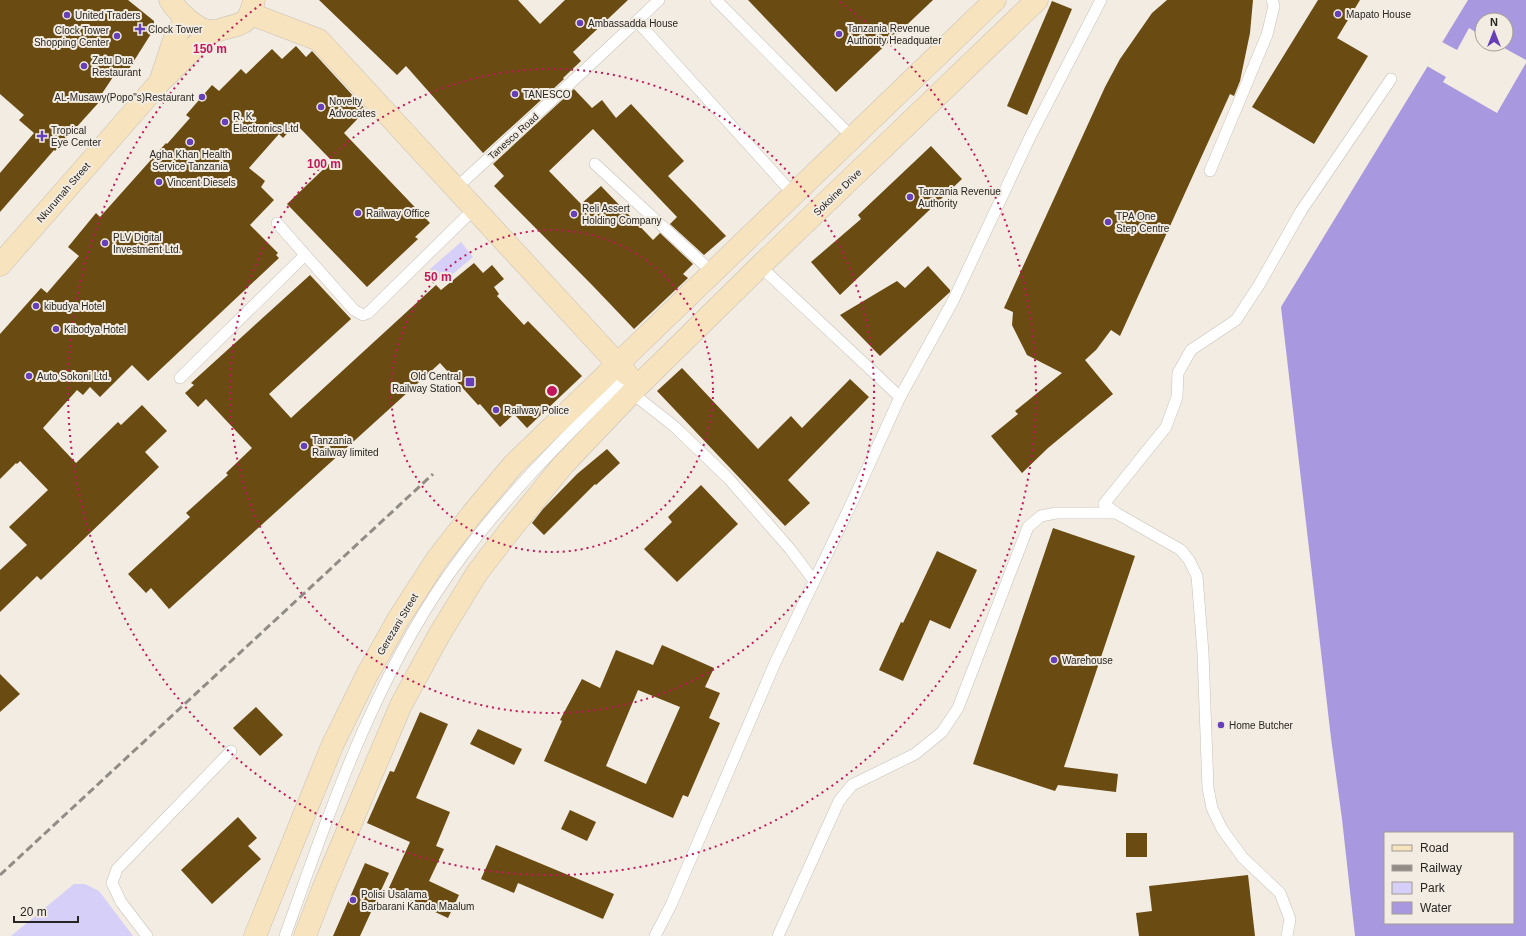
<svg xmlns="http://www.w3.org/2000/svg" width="1526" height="936" font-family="Helvetica,sans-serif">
<rect width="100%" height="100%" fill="#f2ece2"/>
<g fill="#d6cff7">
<path d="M461,242L473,257L442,283L430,269Z"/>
<path d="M74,884H85L99,891L133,936H11Z"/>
</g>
<path fill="#a898e0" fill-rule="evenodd" d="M1468,0H1526V936H1355L1342,819L1331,738L1281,307ZM1482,20H1506V44H1482ZM1385,833H1513V923H1385Z"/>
<path fill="#f2ece2" d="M1469,28L1482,36V44H1497L1526,60V63L1497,113L1443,82L1446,77L1427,66L1442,42L1457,50Z"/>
<g fill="#6a4b11" fill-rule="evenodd">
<path d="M0,0H128L154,21V29L127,72L119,68L99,98L101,100L55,151L54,150L0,212V173L34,133L19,120L24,115L0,94Z"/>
<path d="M319,0H518L540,24L565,0H628L573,52L581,61L563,78L564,79L483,153L406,66L397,75Z"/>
<path d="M748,0H933L836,92Z"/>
<path d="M1167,0H1253L1250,33L1240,81L1234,96L1230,94L1120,336L1111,330L1096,350L1085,360L1113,394L1048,448L1022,473L991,436L1018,414L1015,411L1062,373L1027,355L1012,325L1013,312L1004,308L1105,87L1120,59L1152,13Z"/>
<path d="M1318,0H1360L1337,38L1368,56L1314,144L1252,107Z"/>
<path d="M1052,1L1072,9L1027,115L1007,106Z"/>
<path d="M296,46L306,57L312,51L366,110L344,133L430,223L415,237L418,239L367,287L287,204L332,161L296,124L283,138L279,134L249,168L265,181L261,187L274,200L250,225L278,253L276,255L279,258L148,381L132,365L100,397L90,387L83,395L77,390L43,428L76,463L118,422L121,425L142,405L167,431L145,452L159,467L41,580L37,576L0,612V570L27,545L9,527L48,490L20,461L17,464L16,463L0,479V334L41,288L47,293L79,256L68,247L96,213L100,217L166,143L167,144L190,118L186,115L212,85L219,91L241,69L246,74L272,49L282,59Z"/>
<path d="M574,89L592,108L602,100L616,118L631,104L684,161L668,176L726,236L704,255L670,224L677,217L593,129L549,171L581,204L601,186L653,240L660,233L693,264L683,274L688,278L634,329L593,286L494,186L504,176L493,164Z"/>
<path d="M931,146L962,179L840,295L811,262L861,219L858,215Z"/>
<path d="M474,263L483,273L492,265L504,279L494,287L499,294L497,296L524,325L528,321L582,376L527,428L514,414L500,427L480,404L478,405L440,363L169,609L151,588L146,593L128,574L190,517L186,513L228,475L226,473L252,448L206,399L198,407L185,393L194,385L191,383L310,275L351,319L269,394L291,418L436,285L441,290Z"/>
<path d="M928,266L950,290V292L880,356L840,315L897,281L905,288Z"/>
<path d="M682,368L758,449L791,416L802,428L850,379L869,397L788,480L810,503L785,526L657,391Z"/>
<path d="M607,449L620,463L596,485L595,484L544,535L532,523L543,509L577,474Z"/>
<path d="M701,485L738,524L677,582L644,549L672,522L668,517Z"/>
<path d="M1053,528L1135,556L1064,767L1118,774L1116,792L1058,785L1055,791L973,764Z"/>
<path d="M937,551L977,570L950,629L930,620L903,681L879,670L901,622L903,623Z"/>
<path d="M662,645L714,668L705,687L720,693L709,718L720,723L688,797L683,795L673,818L544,761L562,721L560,720L582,679L600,688L616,650L653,665ZM638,690L680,707L646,784L606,766Z"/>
<path d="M0,674L20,694L0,712Z"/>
<path d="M256,707L283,735L260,756L233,728Z"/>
<path d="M420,712L448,724L416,798L450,812L436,846L444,849L429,881L459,895L448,918L388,890L410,842L367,823L390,771L394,772Z"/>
<path d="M478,729L522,749L514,765L470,744Z"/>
<path d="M570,810L596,822L587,841L561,829Z"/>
<path d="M238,817L257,838L248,846L261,859L212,904L181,870Z"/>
<rect x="1126" y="833" width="21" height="24"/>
<path d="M496,845L614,894L603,919L518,883L514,893L481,879Z"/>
<path d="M365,863L389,873L360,936H333Z"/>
<path d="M1248,875L1255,936H1139L1136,913L1152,911L1149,886Z"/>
</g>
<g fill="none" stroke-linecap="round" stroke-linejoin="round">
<defs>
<g id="lane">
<path d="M716,0L852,137"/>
<path d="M637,21L793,194"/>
<path d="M595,164L712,272"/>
<path d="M1210,171L1267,35L1274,6L1272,0"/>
<path d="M455,189L589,66L659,0"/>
<path d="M277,223L354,310L363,315L368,313L474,209"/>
<path d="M760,266L900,397"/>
<path d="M180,378L305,255"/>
<path d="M632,393L675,427L729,479L790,549L814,581"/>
<path d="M1116,513L1181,550L1189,560L1197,576L1203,653L1208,788L1212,808L1222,829L1243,858L1280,893L1290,919L1287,936"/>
<path d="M147,936L121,902L112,883L117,869L231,751"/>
<path d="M285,936C332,805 378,667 463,555C511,490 570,433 627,375"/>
<path d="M655,936L671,905L775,663L854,498L900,397L953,301L1030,137L1101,0"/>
<path d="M778,936L839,801L852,785L915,754L942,732L958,708L1028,527L1041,516L1056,513H1116L1104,504L1166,427L1177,397L1178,373L1191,350L1236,320L1259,285L1301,211L1391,79"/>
</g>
<g id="secondary">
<path d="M170,0C177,11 197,31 211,31C216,32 222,29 226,28C247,23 249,21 254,0"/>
<path d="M251,14L319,40L627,374"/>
<path d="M165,77L211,31"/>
<path d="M0,265L160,82L174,40L186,18"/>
<path d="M255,936L332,746L367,675L399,618L437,559L472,514L513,465L995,0"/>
<path d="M305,936L323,889L401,705L439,635L477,573L507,534L563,465L638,386L760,266L1037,0"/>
</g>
</defs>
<use href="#lane" stroke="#c7c0b7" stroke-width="12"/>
<use href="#secondary" stroke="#c7c0b7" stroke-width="23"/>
<use href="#lane" stroke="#fff" stroke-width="11"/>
<use href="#secondary" stroke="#f7e3bd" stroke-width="22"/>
<path stroke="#918c86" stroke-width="3" stroke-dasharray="8 4" stroke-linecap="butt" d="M0,875L433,474"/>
</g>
<g fill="none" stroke="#c2185b" stroke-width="2" stroke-dasharray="2 4">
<circle cx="552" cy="391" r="161"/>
<circle cx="552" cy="391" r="322"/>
<path d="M840 2A484 484 0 1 1 264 2"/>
</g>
<g fill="#6740b8" stroke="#f2ece2" stroke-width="1.5">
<circle cx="1338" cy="14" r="4"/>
<circle cx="67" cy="15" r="4"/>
<circle cx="580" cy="23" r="4"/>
<path d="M138 23h4v4h4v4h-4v4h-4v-4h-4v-4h4z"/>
<circle cx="839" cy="34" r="4"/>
<circle cx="117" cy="36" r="4"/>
<circle cx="84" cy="66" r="4"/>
<circle cx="515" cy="94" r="4"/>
<circle cx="202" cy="97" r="4"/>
<circle cx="321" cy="107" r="4"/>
<circle cx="225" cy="122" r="4"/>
<path d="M40 130h4v4h4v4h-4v4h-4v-4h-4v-4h4z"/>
<circle cx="190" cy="142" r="4"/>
<circle cx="159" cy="182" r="4"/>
<circle cx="910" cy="197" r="4"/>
<circle cx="358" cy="213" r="4"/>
<circle cx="574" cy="214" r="4"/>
<circle cx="1108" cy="222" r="4"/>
<circle cx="105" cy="243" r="4"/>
<circle cx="36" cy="306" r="4"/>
<circle cx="56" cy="329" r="4"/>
<circle cx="29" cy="376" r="4"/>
<rect x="465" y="377" width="10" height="10" rx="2"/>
<circle cx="496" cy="410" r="4"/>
<circle cx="304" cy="446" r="4"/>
<circle cx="1054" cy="660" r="4"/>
<circle cx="1221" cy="725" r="4"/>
<circle cx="353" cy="900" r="4"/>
</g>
<g text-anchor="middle" stroke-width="4" stroke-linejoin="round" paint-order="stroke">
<g font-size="10" fill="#282522" stroke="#f2ece2" text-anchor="start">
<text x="1346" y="18">Mapato House</text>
<text x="75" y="19">United Traders</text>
<text x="588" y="27">Ambassadda House</text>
<text x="847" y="32">Tanzania Revenue<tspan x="847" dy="12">Authority Headquater</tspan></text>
<text x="148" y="33">Clock Tower</text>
<text x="109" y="34" text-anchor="end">Clock Tower<tspan x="109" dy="12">Shopping Center</tspan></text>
<text x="92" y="64">Zetu Dua<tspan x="92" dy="12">Restaurant</tspan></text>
<text x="523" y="98">TANESCO</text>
<text x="194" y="101" text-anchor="end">AL-Musawy(Popo"s)Restaurant</text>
<text x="329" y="105">Novelty<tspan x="329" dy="12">Advocates</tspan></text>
<text x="233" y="120">R. K.<tspan x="233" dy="12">Electronics Ltd</tspan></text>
<text x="51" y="134">Tropical<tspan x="51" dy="12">Eye Center</tspan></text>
<text x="190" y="158" text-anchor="middle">Agha Khan Health<tspan x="190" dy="12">Service Tanzania</tspan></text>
<text x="167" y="186">Vincent Diesels</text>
<text x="918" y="195">Tanzania Revenue<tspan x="918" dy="12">Authority</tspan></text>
<text x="582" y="212">Reli Assert<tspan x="582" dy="12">Holding Company</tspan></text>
<text x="366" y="217">Railway Office</text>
<text x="1116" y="220">TPA One<tspan x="1116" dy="12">Step Centre</tspan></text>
<text x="113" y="241">PLV Digital<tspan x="113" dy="12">Investment Ltd.</tspan></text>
<text x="44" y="310">kibudya Hotel</text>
<text x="64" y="333">Kibodya Hotel</text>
<text x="37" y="380">Auto Sokoni Ltd.</text>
<text x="461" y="380" text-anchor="end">Old Central<tspan x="461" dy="12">Railway Station</tspan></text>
<text x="504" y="414">Railway Police</text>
<text x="312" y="444">Tanzania<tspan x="312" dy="12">Railway limited</tspan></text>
<text x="1062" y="664">Warehouse</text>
<text x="1229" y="729">Home Butcher</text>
<text x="361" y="898">Polisi Usalama<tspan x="361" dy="12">Barbarani Kanda Maalum</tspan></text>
</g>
<g font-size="10" fill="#282522" stroke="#f2ece2">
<text transform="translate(513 136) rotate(-42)" y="4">Tanesco Road</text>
<text transform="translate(63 192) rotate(-49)" y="4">Nkurumah Street</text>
<text transform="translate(837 192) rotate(-44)" y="4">Sokoine Drive</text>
<text transform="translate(397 624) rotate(-59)" y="4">Gerezani Street</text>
</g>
</g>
<circle cx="552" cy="391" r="6" fill="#c2185b" stroke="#f2ece2" stroke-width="2"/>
<g font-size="12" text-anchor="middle" font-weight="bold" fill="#c2185b" stroke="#f2ece2" stroke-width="4" stroke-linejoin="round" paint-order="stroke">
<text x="210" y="53">150 m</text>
<text x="324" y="168">100 m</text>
<text x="438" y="281">50 m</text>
</g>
<rect x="1384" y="832" width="130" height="92" fill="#f2ece2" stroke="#a19c95"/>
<rect x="1392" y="845" width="20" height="6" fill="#f7e3bd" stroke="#a19c95"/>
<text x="1420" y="852" font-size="12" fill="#282522">Road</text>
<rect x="1392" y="865" width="20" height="6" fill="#918c86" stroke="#a19c95"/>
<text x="1420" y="872" font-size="12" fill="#282522">Railway</text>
<rect x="1392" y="882" width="20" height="12" fill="#d6cff7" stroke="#a19c95"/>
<text x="1420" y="892" font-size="12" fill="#282522">Park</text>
<rect x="1392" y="902" width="20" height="12" fill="#a898e0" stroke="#a19c95"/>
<text x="1420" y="912" font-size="12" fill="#282522">Water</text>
<g transform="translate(1494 32)"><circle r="19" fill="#f2ece2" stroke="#a19c95"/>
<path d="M0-3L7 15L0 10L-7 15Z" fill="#6740b8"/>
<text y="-6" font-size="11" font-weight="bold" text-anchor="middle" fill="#282522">N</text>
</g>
<path d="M14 916v6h64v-6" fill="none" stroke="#282522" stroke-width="2"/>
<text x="20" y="916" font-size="12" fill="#282522" stroke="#f2ece2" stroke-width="3" paint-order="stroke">20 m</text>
</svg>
